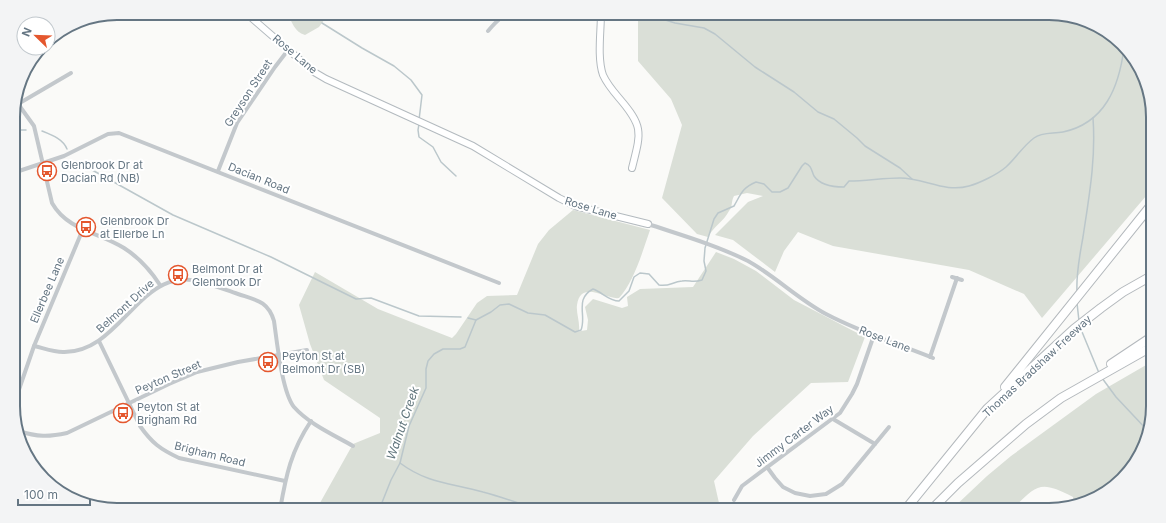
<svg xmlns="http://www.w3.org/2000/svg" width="1166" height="523" font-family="Inter,sans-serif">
<rect width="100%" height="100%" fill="#fafaf8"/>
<g fill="#dadfd7">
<path d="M287,13H329L319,27L305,35C294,32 292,21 287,13Z"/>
<path d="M638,13H1049L1089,21L1132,54L1152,103V189L1042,318L1024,294L969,270L833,246L798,232L784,251L775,272L733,240L715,235L748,202L763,196L747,193L734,196C731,201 733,206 729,211C724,221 713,227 708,237L697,234L662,198L682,125L671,99L638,61Z"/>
<path d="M573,210L650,230C643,250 634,282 619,298C606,300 581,279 577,305C576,313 580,322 579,330L575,332L587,330L588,320L585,307L593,299L622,308L628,306L627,297L640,289L693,287L716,252L734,259L756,271L794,300L865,337L848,382L811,383L753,436L714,481L719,503L738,510H539L531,503L520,510H316L353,444L380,433V418L324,380L310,344L299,305L315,272L378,309L452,338L456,334L477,303L487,296L517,295L538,244L549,230Z"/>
<path d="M1153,361V407L1145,446L1107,492L1074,504L1073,497C1040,480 1037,484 1012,510H951L987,476L1011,456L1096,394Z"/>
</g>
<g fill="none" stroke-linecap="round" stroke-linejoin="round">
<g stroke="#bbc7cb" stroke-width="1.5">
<path d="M643,13L675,23L704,28L715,34L755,67L794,92L818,112L834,119L857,138L865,146L900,168L912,179"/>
<path d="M322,23L362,48L394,66L411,80L422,95L419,120"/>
<path d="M419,124L418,130L419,137L433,147L441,162L456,176"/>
<path d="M13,130H26"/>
<path d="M42,131C52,135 63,139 67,149"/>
<path d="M76,161L173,215L271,257L356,299L371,298L419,316L461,317"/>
<path d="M1077,291C1076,273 1080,254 1083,237C1089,197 1096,159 1093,118"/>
<path d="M1077,303L1079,321"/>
<path d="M468,318L476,320"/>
<path d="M1080,327L1099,373"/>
<path d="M1102,378L1116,397L1148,431"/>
<path d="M400,463C428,484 452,483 483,492C502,497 521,504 539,510"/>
<path d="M379,510L391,480L400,463L409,426L426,388V369L428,361L434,354L443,349H460L465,347L476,320L491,312L500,305L509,304L528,313L545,315L575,332L581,330C587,316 574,299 593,289C602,292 609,301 619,301L629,291L634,277L640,273L649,274L659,285C669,287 672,282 682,281C690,280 693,283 702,280L706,271L704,261L705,248L714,219L718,213L734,206C741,194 742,188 756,182L764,184L772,192H780L788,188L802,166L805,163C812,166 811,170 814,176C820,185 834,187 844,187L849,181C866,181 883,178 900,178C924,178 945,193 969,186C980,183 998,174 1006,167C1016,158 1023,146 1034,138C1042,132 1053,134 1063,132C1105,123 1119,87 1124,48"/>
</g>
<defs>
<g id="secondary">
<path d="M246,13L314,72L326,79L473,146L559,198L575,206L648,224"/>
<path d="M601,13C601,31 597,58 603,75C607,84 613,91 619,98C644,127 641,132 632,168"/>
</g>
<g id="highway">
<path d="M1111,364L1153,336"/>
<path d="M1005,387L1152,204"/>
<path d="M905,510L987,409L1074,329L1101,308L1123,292L1153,275"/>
<path d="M931,510L958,483L1026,424L1061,398L1153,346"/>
</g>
</defs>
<use href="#secondary" stroke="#b3babf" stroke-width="8"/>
<use href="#highway" stroke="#b4b9bd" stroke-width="10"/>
<g stroke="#c3c8cc" stroke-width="4">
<path d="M543,13L601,18"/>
<path d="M488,31C495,23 501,15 513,13"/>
<path d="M16,101L34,126L52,203C68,231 99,232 124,248C138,257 151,271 160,285"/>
<path d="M18,104L71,73"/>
<path d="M218,171L237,123L275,67L288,50"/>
<path d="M13,173L64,156L108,134L119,133L499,283"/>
<path d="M648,224C681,235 716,245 748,261C775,276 798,299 826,314C860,332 898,344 933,358"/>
<path d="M952,277L962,280"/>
<path d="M99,341L140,426C152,443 160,449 179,458L285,481"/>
<path d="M34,346C43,348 53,352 63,352C98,353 119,321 142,300C153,290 164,282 179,280C195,277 222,289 238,294C256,300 268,301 274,321C277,342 282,392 294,407C309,424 334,435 353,446"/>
<path d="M930,357L957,278"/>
<path d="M14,404L34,346L83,229"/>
<path d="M833,419L875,444"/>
<path d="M19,431C37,437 49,437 67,433L169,384L197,372L238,362L307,350"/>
<path d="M767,467L775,478L783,487L795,493L810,496L826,494L842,484L889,427"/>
<path d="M734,500L742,486L840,413L852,394L857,384L874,335"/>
<path d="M280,510C286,475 291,451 311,421"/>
</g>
<use href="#secondary" stroke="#fff" stroke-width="6"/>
<use href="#highway" stroke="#fff" stroke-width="8"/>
</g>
<defs>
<symbol id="bus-ring" viewBox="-11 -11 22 22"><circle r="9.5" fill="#fff" stroke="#e4572e" stroke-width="1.5"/><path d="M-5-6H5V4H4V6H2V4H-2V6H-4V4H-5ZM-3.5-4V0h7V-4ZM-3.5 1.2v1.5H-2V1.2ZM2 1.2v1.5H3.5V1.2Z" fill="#e4572e"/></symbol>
</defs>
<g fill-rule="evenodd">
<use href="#bus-ring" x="36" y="160" width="22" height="22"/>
<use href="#bus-ring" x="75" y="216" width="22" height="22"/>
<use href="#bus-ring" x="167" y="264" width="22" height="22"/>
<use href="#bus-ring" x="257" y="351" width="22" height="22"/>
<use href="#bus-ring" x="112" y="402" width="22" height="22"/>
</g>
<g text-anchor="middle" stroke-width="4" stroke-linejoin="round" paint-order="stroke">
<g font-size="11" fill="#657683" stroke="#fff">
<text transform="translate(295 54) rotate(40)" y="4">Rose Lane</text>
<text transform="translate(248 93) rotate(-57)" y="4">Greyson Street</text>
<text transform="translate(259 178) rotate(22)" y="4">Dacian Road</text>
<text transform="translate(591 208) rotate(17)" y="4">Rose Lane</text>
<text transform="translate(47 290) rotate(-67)" y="4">Ellerbee Lane</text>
<text transform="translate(125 306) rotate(-42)" y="4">Belmont Drive</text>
<text transform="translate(885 339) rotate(21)" y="4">Rose Lane</text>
<text transform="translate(1037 366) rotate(-43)" y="4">Thomas Bradshaw Freeway</text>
<text transform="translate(168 377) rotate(-23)" y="4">Peyton Street</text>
<text transform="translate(794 436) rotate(-37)" y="4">Jimmy Carter Way</text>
<text transform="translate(210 454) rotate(14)" y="4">Brigham Road</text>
</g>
<g font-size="11" fill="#657683" stroke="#fff" text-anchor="start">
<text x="61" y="169">Glenbrook Dr at<tspan x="61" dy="13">Dacian Rd (NB)</tspan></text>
<text x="100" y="225">Glenbrook Dr<tspan x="100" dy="13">at Ellerbe Ln</tspan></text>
<text x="192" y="273">Belmont Dr at<tspan x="192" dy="13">Glenbrook Dr</tspan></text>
<text x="282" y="360">Peyton St at<tspan x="282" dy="13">Belmont Dr (SB)</tspan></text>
<text x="137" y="411">Peyton St at<tspan x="137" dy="13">Brigham Rd</tspan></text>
</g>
<g font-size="12" font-style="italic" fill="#60757c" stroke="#fff">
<text transform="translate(403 423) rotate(-71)" y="4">Walnut Creek</text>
</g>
</g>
<path d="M0 0H1166V523H0ZM117 20H1049A97 97 0 0 1 1146 117V406A97 97 0 0 1 1049 503H117A97 97 0 0 1 20 406V117A97 97 0 0 1 117 20Z" fill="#f3f4f5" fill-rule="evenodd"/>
<path fill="none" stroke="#657683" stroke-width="2" d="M117 20H1049A97 97 0 0 1 1146 117V406A97 97 0 0 1 1049 503H117A97 97 0 0 1 20 406V117A97 97 0 0 1 117 20Z"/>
<g transform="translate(36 36) rotate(293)"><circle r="19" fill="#ffffff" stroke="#c1c8cd"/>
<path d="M0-3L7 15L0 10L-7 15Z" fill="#e4572e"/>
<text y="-6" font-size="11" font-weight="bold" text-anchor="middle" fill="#657683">N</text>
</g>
<path d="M18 499v6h72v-6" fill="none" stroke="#657683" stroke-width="2"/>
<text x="24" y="499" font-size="12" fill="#657683" stroke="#ffffff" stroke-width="3" paint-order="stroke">100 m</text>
</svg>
